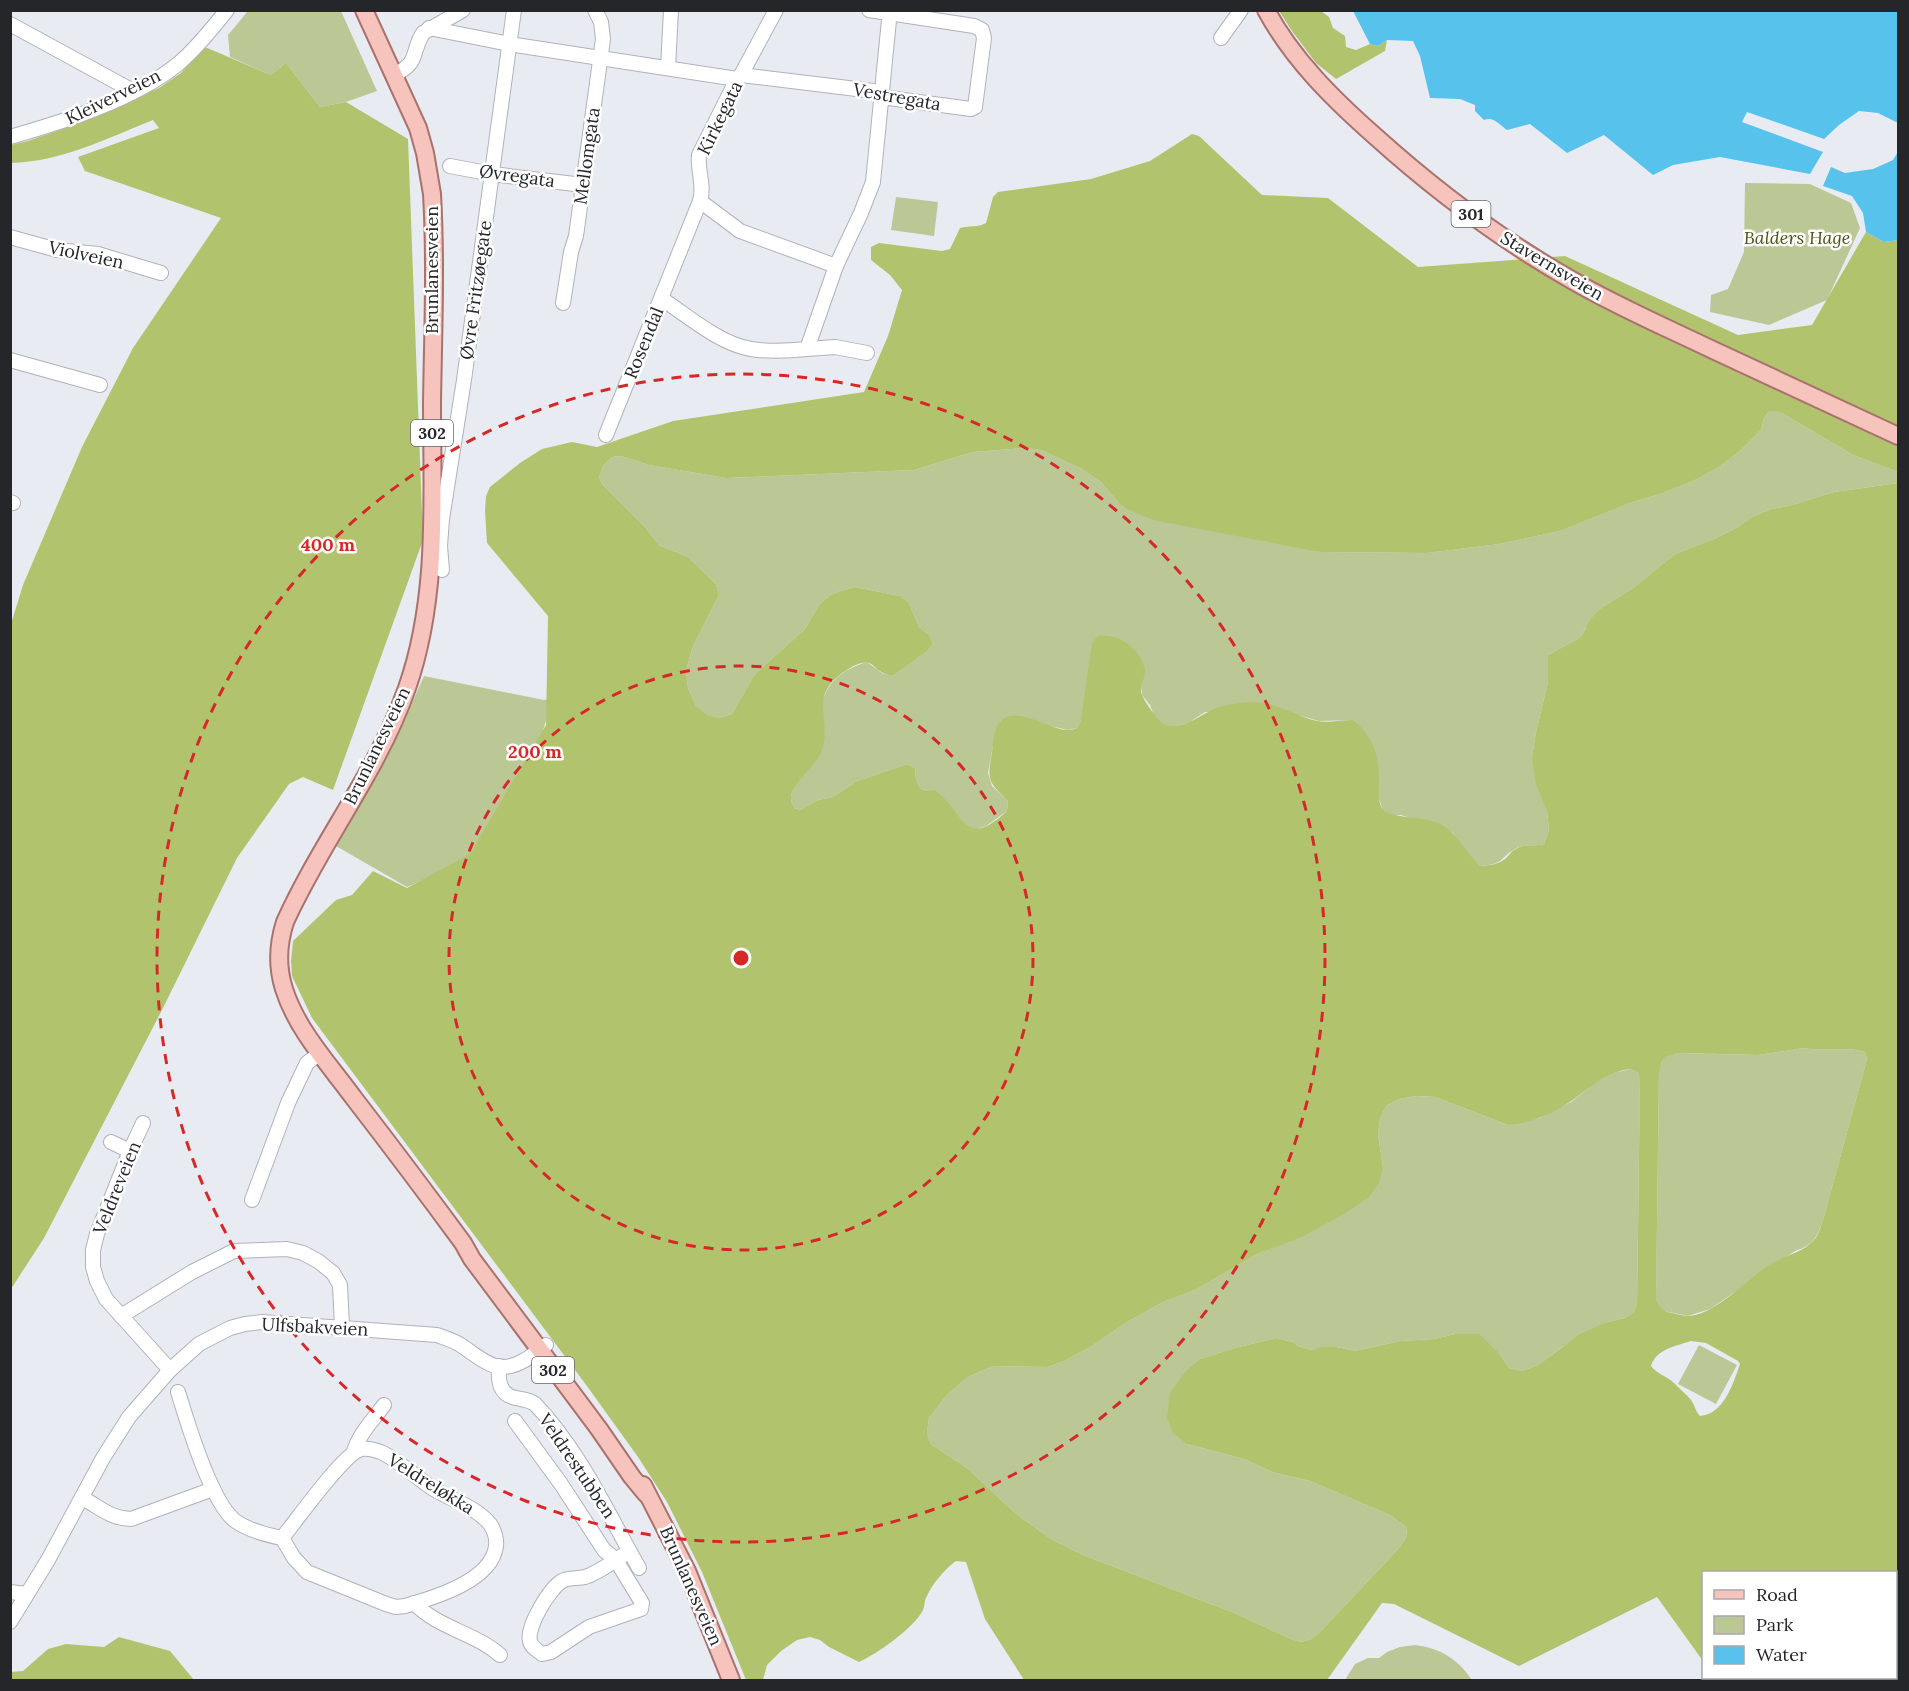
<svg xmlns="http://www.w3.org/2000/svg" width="1909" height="1691" font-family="Lora,serif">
<rect width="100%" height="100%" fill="#e9ebf3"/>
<g fill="#bbc794">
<path d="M248,11H341L377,91L346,102L320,107L286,63L271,75L230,57L228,35Z"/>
<path d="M1745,183L1810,184L1851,203L1860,228L1827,300L1769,325L1710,312L1711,295L1728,289L1744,252Z"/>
<path d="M896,197L938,202L934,236L891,230Z"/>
<path d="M1775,410L1782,413L1853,455L1898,472V483L1834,492L1789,506L1771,509L1750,518L1738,527L1714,539L1675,554L1633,588L1601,608L1585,629L1581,637L1548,655V682L1536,732L1532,757L1547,811L1549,830L1544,844C1534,847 1525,843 1515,849C1499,858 1505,864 1481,866L1473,859L1452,832L1401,815H1391L1383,810L1379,799V784L1353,720L1319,721L1298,715L1205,712L1188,723L1174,727L1162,724L1154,716L1150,705L1142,695L1141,686L1145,672L1081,720L1077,728L1068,730L1055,727L1001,721L996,729L988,773L992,786L1008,801L1007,811L986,826L974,830L966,827L960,819L926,791L920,788L916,779L915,768L907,764L857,781L833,797L818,800L800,810L794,808C793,805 791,802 791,799C790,784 816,766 821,752C826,738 822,724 822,710C822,684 845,668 867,662L882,673L893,676L926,652L929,635L919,627L909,603L900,596L855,587L841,591L830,595L819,605L805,629L754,675L732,714L720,718L708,717L696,706L688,688L686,670L693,646L719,595L716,584L688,557L659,545L645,527L602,484L599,477L603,466L612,457L621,456L649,465L726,478L914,470L973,452L1025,448L1041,450L1082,469L1100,481L1118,502L1320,552L1427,553L1499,544L1560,531L1630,503L1663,493L1695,480L1719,467L1740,451L1761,430L1764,418L1768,412Z"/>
<path d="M424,676L544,700L550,699L548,714L537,750L474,858L407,887L336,846L404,721Z"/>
<path d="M1804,1048C1823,1052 1849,1046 1865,1052L1867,1059L1823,1220C1817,1237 1814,1245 1795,1251L1710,1309L1688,1316L1664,1311L1658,1307L1656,1299L1659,1075L1662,1061L1666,1055L1678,1053L1758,1055Z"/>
<path d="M1631,1069L1638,1073L1640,1078L1637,1302L1634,1312L1625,1318L1607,1322L1562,1347L1538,1365L1523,1371L1509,1368L1499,1353L1455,1334L1434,1339L1400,1341L1355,1351L1337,1347H1322L1312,1350L1298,1346L1293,1342L1276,1338L1235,1348L1200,1359L1187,1444L1244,1459L1272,1472L1310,1481L1390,1515L1406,1527L1407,1536L1400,1547L1321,1631L1311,1639L1301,1642L1291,1639L1232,1612L1083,1555L1051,1539L1016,1514L967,1468L931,1444L927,1433L929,1418L947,1395L968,1377L993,1366L1048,1367L1064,1361L1092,1346L1124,1324L1161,1303L1197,1289L1257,1254L1279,1245L1383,1167L1378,1134L1380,1119L1386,1106L1399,1099L1417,1096L1435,1097L1508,1125L1539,1118L1571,1102L1596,1082L1613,1073Z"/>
<path d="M1699,1345L1737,1365L1716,1404L1678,1384Z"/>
<path d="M1415,1645C1440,1648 1458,1659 1472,1680H1345L1355,1664L1368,1658H1379L1387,1652L1400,1647Z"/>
</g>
<g fill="#b1c46d" fill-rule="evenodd">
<path d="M1279,11H1321L1329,17L1333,28L1345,36L1346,47L1356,50L1370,44L1378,46L1387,40L1385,51L1336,79L1316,63L1292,31Z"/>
<path d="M205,47L271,75L286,63L320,107L346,102L408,139L423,540L333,790L303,777L289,784L237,858L163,1008L44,1238L11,1289V624L23,585L82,447L133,348L221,218L85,171L78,157L159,128L153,120C108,138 60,162 11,163V145L28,141L74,125L159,88L181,73Z"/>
<path d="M1192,134L1199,136L1262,195L1328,198L1418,267L1565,256L1738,335L1812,325L1866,232L1884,242L1898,240V472L1853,455L1782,413L1775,411L1768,412L1764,418L1761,430L1740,451L1719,467L1695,480L1663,493L1630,503L1560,531L1499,544L1427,553L1320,552L1153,520L1127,509L1118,502L1100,481L1082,469L1041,450L1025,448L973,452L914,470L726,478L649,465L621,456L612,457L603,466L599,477L602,484L645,527L659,545L688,557L716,584L719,595L693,646L686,670L688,688L696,706L708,716L720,718L732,714L754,675L805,629L819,605L830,595L841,591L855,587L900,596L909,603L919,627L929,635L932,644L926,652L893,676C889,675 884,674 880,671C876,669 874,665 869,663C862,661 853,666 847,670C805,696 834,720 821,753C816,766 790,785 791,799C791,802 793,805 794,808L800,810L818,800L833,797L857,781L907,764L915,768L916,779L920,788L926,791L935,790C966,814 963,851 1007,811L1008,801C988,781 987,781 992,752C993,745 993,736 996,729C1008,698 1047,730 1068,730C1071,730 1074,729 1077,728L1081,720L1092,643L1098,636C1118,632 1141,649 1145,670C1146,677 1140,684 1141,692C1142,698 1158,722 1164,724C1184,733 1204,710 1223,706C1236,703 1251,701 1264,703C1282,706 1299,717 1317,721C1328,723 1342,720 1353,720C1376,739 1379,757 1379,786C1379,793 1378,802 1382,808C1388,818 1422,817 1435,822C1456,828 1465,853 1481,866C1490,865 1497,865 1505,859C1509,856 1511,851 1516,849C1525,843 1534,847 1544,844L1549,830L1547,811L1536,784L1532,757L1536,732L1548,682V655L1581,637L1590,620L1601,608L1633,588L1675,554L1714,539L1738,527L1750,518L1771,509L1789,506L1834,492L1898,483V1680H1717L1715,1678H1896V1572H1704L1703,1661L1657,1597L1519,1666L1394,1604L1382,1603L1327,1680H1024L985,1619L966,1562L956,1561C944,1570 932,1584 926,1598C924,1602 925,1607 922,1612C912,1629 877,1654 859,1662L829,1647L820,1640L810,1637L797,1640L781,1651L767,1665L763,1680H746L702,1572L667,1502L638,1457L584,1382L312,1018L292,976L291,961L293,941L336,900L352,895L373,871L407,888L470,854L546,725L548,616L487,543L485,511L486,496L490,487L520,463L542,449L572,442L597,447L673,421L864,392L888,336L902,290L890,275L871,260V247L879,243L942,251L950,249L960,228C970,225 977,228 986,223L993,197L998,192L1091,179L1150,161ZM1804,1048C1823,1052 1849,1046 1865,1052L1867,1059L1823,1220C1820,1227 1819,1236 1813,1241C1802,1253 1783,1256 1769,1265C1746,1280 1713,1317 1686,1316C1681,1315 1676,1314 1672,1313C1662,1311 1659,1308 1656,1299L1659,1075L1662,1061L1666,1056L1678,1053L1758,1055ZM1631,1069L1638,1073L1640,1079L1637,1302L1634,1312L1625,1318L1607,1322L1580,1334L1538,1365L1523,1371L1509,1368L1499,1353L1479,1334H1455L1434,1339L1400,1341L1355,1351L1337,1347H1321L1312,1350L1298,1346L1293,1342L1276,1338L1235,1348L1200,1359L1185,1372L1170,1393L1167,1417L1173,1433L1187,1444L1244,1459L1272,1472L1310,1481L1390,1515L1406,1527L1407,1536L1400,1547L1321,1631L1311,1639L1301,1642L1291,1639L1232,1612L1083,1555L1051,1539L1016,1514L967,1468L931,1444L927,1433L929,1418L947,1395L968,1377L993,1366L1048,1367L1064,1361L1092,1346L1124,1324L1161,1303L1197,1289L1257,1254L1302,1237L1347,1212L1369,1197L1379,1183L1383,1167L1378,1134L1380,1119L1386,1106L1399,1099L1417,1096L1435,1097L1508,1125C1530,1124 1556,1112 1574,1099C1592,1086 1608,1071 1631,1069ZM1691,1341L1706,1343L1738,1361L1740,1364C1733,1384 1724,1414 1700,1416C1695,1411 1695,1405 1691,1400C1686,1394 1679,1388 1674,1383C1667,1376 1657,1374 1651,1366C1656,1349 1676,1346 1691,1341Z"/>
<path d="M119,1637L170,1651L194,1680H11V1672L23,1671L48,1649L66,1644L104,1647Z"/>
</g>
<g fill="#57c3ec">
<path d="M1353,11H1898V123L1878,113L1859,111L1839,125L1824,139L1747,112L1742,122L1823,152L1810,174L1720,157L1673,165L1653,175L1604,135L1567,153L1530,124L1507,130C1499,124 1493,116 1484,120L1475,111V105L1460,99L1430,98L1420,56L1413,41L1387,40L1378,46L1370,44Z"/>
<path d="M1898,152V240L1884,242L1866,232L1863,213L1852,196L1823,186L1831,167L1845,173L1873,169L1893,160Z"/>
</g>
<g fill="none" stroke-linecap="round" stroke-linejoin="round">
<defs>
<g id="minor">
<path d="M10,24L133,91"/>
<path d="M429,28L509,44L737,79"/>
<path d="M1221,38L1241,10"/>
<path d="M668,68L671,10"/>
<path d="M394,75C421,61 410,54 423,33L463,10"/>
<path d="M741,75L873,91L889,98L971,109L975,107L984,38L982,30L974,26L869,10"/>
<path d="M10,137C63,122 135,99 178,64C196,49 212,29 227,10"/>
<path d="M450,166L492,174L583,185"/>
<path d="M10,237L57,250L98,254L161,273"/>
<path d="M836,266L861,213L873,182L890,10"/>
<path d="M662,299C688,316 720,344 751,349C770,352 788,351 807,349L836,266L740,231L700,201"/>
<path d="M563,303L571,252L576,236L603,39L601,22L595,10"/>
<path d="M807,349L835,347L867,353"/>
<path d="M10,360L100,385"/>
<path d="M606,435L700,201C705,185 697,171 699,155L737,79L741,75L776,10"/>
<path d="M10,502L13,503"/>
<path d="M442,570L440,546L442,519L464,380L514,10"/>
<path d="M143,1123L130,1151L97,1234L93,1250V1267L97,1281L106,1299L170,1370"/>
<path d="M111,1142L130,1151"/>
<path d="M252,1200L288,1103L307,1063L320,1053"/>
<path d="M121,1316L192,1272L234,1251L287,1249L303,1253L318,1261L333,1273L340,1285L342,1327"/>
<path d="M499,1366C498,1380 499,1395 516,1398C524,1400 528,1399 535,1404C580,1451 607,1512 639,1568"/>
<path d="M178,1392C188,1424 210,1499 234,1520C247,1530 267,1535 282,1538L294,1558L307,1572L386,1604L396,1607L405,1606C433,1598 492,1581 496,1546C497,1539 494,1530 490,1524C475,1506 451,1500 432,1488C416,1477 400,1462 383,1453C376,1450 369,1448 361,1449C343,1454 297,1520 282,1538"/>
<path d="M515,1421L561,1484L604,1550L616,1560L642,1603L641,1609L589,1627L551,1652L542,1654C537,1650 531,1647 530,1641C526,1627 550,1588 562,1581C569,1577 577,1579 585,1577C600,1572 616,1560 629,1551"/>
<path d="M354,1452C358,1435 374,1419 384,1405"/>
<path d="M82,1498C100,1507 109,1518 131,1519L213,1489"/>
<path d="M10,1592L27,1594"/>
<path d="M414,1603C438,1628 475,1633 500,1655"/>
<path d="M10,1622L48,1560L103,1458L129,1417L170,1370L199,1344L230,1328L245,1324L262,1322L437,1335C445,1338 452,1340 459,1344C480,1357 495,1377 523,1361C531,1357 538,1350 546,1345"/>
</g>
<g id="major">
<path d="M364,10L418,128L425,153L432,194C436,264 433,334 432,404C432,498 439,597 407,688C378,771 321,842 285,922C278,944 277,967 284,989C297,1030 328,1063 353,1097C390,1145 427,1194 463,1243L472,1259L599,1429L632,1477L646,1494"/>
<path d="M1266,10C1293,60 1334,100 1376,137C1436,191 1500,239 1570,279C1616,306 1665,327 1713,350C1775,379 1837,407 1898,436"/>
<path d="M643,1485L687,1571L731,1680"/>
</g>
</defs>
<use href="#minor" stroke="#b0b2ba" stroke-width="16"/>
<use href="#major" stroke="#a9726d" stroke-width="20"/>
<use href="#minor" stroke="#fff" stroke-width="14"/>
<use href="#major" stroke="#f6c3bd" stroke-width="16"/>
</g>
<g fill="none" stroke="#d62828" stroke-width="3" stroke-dasharray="10 8">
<circle cx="741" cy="958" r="292"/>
<circle cx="741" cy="958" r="584"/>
</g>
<g text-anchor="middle" stroke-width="5" stroke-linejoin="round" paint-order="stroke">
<g fill="#fff" stroke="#666769" stroke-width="1.5">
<rect x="1451.5" y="201" width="39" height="26" rx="4.5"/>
<rect x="411" y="420" width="42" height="26" rx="4.5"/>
<rect x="532" y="1357" width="42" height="26" rx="4.5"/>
</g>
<g font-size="16" font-weight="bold" fill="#252629">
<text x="1471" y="220">301</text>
<text x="432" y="439">302</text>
<text x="553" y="1376">302</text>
</g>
<g font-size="18" fill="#252629" stroke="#fff">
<text transform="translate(113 97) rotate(-26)" y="6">Kleiverveien</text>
<text transform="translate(897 97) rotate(10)" y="6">Vestregata</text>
<text transform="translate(720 118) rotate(-64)" y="6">Kirkegata</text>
<text transform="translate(587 156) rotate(-82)" y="6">Mellomgata</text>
<text transform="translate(517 176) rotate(8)" y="6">Øvregata</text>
<text transform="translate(86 255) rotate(12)" y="6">Violveien</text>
<text transform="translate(1552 266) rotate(31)" y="6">Stavernsveien</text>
<text transform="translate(432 270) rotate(-90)" y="6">Brunlanesveien</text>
<text transform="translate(476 290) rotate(-82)" y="6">Øvre Fritzøegate</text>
<text transform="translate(644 343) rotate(-68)" y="6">Rosendal</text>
<text transform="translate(377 746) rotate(-64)" y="6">Brunlanesveien</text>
<text transform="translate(117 1188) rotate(-68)" y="6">Veldreveien</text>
<text transform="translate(315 1327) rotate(3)" y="6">Ulfsbakveien</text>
<text transform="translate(577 1466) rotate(56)" y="6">Veldrestubben</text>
<text transform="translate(431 1484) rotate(32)" y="6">Veldreløkka</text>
<text transform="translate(691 1586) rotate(66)" y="6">Brunlanesveien</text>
</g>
<g font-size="18" font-style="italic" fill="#485313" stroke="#fff">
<text x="1797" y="244">Balders Hage</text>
</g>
</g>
<circle cx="741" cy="958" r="9" fill="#d62828" stroke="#fff" stroke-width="3"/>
<g font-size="18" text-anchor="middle" font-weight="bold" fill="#d62828" stroke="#fff" stroke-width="5" stroke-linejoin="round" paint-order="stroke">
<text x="328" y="551">400 m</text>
<text x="535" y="758">200 m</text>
</g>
<rect width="1909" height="1691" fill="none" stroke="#252629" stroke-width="24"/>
<rect x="1702" y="1571" width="195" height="108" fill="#ffffff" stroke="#a8a8a9" stroke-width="1.5"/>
<rect x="1714" y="1590" width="30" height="9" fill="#f6c3bd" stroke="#a8a8a9" stroke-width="1.5"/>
<text x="1756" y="1601" font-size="18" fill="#252629">Road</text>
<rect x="1714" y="1616" width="30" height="18" fill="#bbc794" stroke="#a8a8a9" stroke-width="1.5"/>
<text x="1756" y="1631" font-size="18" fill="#252629">Park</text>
<rect x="1714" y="1646" width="30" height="18" fill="#57c3ec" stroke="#a8a8a9" stroke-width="1.5"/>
<text x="1756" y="1661" font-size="18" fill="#252629">Water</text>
</svg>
